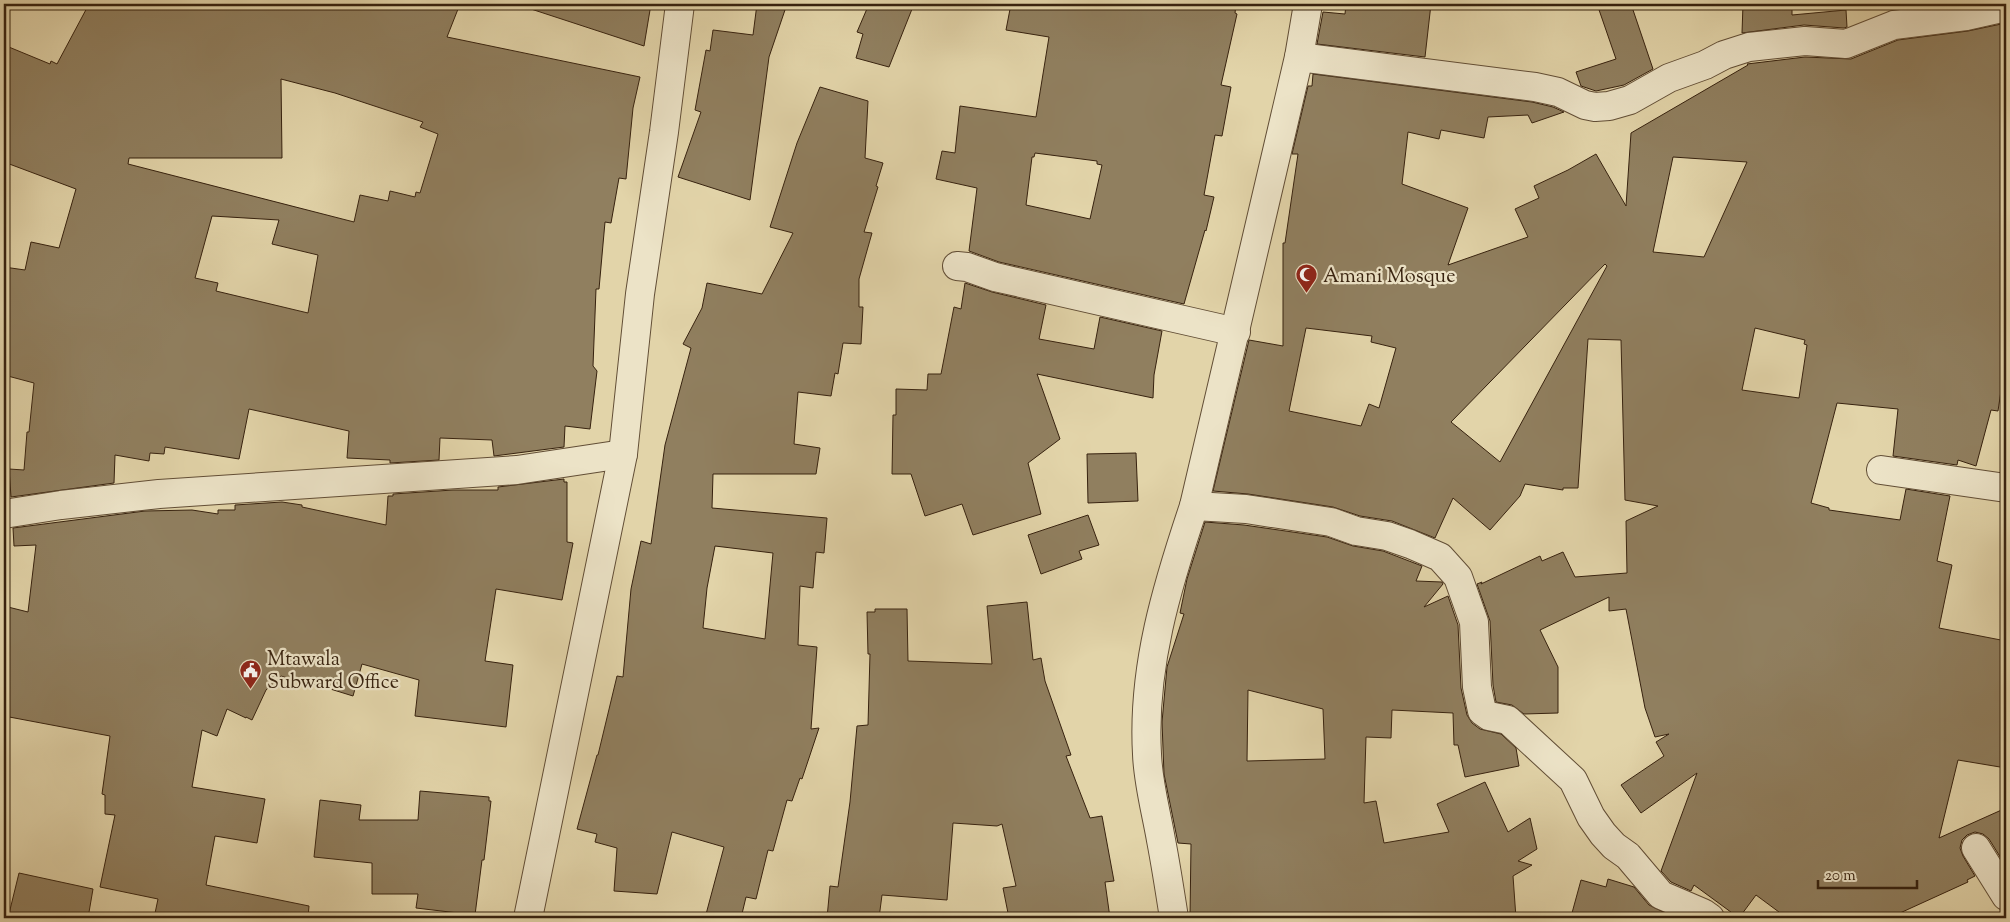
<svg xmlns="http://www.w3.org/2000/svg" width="2010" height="922" font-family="'Sorts Mill Goudy',serif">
<rect width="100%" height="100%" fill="#e2d4a9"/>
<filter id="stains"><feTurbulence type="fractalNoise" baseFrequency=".004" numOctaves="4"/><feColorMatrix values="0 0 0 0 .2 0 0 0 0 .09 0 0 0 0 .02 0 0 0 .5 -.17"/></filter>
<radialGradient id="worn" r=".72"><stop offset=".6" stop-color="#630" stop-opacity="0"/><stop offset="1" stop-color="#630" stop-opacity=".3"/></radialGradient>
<g fill="#907f5f" stroke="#37220f" fill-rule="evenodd">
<path d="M89,4H460L447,37L640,77L633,108L626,179L619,178L611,223L605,222L599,289H596L593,366L597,371L590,429L565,426L564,447L494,456L492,440L440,438L439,460L390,463V460L347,458L349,431L249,409L239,459L165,447L164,454L150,453L149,461L115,455L114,483L11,497L9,469L24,470L27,432H29L34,383L4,375V267L25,270L31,242L59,248L76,189L4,162V45L50,64L51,61L57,64ZM281,79L335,93L423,122L420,127L438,134L420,193L416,192L415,197L390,191L388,201L360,195L354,222L128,164L129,158H282ZM212,216L279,220L272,244L318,255L308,313L216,291L218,283L195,278Z"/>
<path d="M532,4H651L644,46L531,9Z"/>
<path d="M757,4H787L769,57L750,200L678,177L701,112L695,110L706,50L710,51L713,30L753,35Z"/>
<path d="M869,4H914L889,67L856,58L863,34L857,32Z"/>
<path d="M1011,4H1236L1235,13L1237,14L1221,85L1231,87L1222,136L1215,135L1204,195L1214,197L1206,231L1205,230L1184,304L999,262L969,251L977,188L936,179L942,151L955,153L960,106L1036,117L1049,37L1006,30ZM1035,153L1097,161V164L1102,165L1090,219L1026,205L1032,157H1034Z"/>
<path d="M1346,4H1431L1425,57L1317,44L1323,12L1345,14Z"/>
<path d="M1597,4H1631L1653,69L1624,85L1596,91L1581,86L1576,72L1616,59Z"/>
<path d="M1743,4H1792V15L1846,10L1847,27L1844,28L1804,25L1742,33Z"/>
<path d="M2006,23V357L1998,411L1991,410L1976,466L1958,460L1957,465L1893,456L1898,409L1837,403L1811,503L1829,508V510L1900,520L1906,489L1950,496L1937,561L1952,565L1939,628L2006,641V768L1958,760L1939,838L2006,808V862L2004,863L1989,839L1983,834L1975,832L1967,835L1962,840L1960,848L1963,856L1975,876L1967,880L1968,882L1889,918H1787L1756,895L1739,918L1694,885L1691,891L1671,882L1661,871L1697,773L1641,813L1621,785L1664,756L1656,742L1669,734L1655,737L1645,708L1626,609L1609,611V597L1540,630L1558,667V713L1524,714L1512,705L1496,702L1493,685L1490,621L1477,584L1482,582L1481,584L1540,556L1542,561L1563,552L1575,577L1627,573L1626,521L1658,506L1625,500L1621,340L1588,339L1578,488H1563V490L1525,484L1520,496L1490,530L1453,498L1435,538L1392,521L1360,516L1333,507L1248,494L1213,491L1249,340L1283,346V243H1285L1298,154H1292L1308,86H1312L1313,74L1532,102L1553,107L1564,112L1532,123L1528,115L1488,117L1484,138L1441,130L1439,139L1408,132L1402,184L1468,208L1448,265L1528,237L1515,209L1539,198L1534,186L1568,170L1596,154L1626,206L1631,133L1748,65L1747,64L1805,57L1851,59L1898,40L1968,31ZM1673,157L1747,162L1704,257L1653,252ZM1605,264L1607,266L1500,462L1451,422ZM1306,328L1372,336L1371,342L1396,348L1379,408L1369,404L1361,426L1289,411ZM1755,328L1805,340L1804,344L1807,345L1799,398L1742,390Z"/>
<path d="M820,87L868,101L865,158L883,163L876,186L878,187L864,232L872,233L859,279V307H863L861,344L843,343L838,374L835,373L831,396L798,392L794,444L820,448L816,474H713L712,508L827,518L824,553L816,552L813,588L800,586L798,645L817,647L811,729L819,728L802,779L800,778L792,801L787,800L773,851L768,850L756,899L746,897L741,918H705L724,847L672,832L657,894L614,891L617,848L595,842L597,834L577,829L597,755H598L617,676L623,677L631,589L641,541L651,544L665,445L691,348L683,344L702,308L707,283L762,294L793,233L770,227L797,143ZM715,546L773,553L765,639L703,628L707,588Z"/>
<path d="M965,283L992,292L1046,305L1039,339L1094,349L1100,317L1162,331L1154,375L1153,398L1037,374L1060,439L1028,463L1041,514L973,535L962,504L925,516L911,474H892L893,415H896V389L927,390L928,374H941L954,307L961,309Z"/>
<path d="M1136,453L1138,501L1088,503L1087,454Z"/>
<path d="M564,479V482H567V542L573,543L562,600L496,589L485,661L513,665L506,727L415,716L419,680L362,664L353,696L298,679L297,681L281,676L266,690L252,720L246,717V718L227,709L217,736L202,730L192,787L265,799L257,843L215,836L206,885L309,906L308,918H154L158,899L100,887L115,815L105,814V795L102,794L110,736L4,716V606L28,612L36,545L14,546L13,528L145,511L192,510L218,514V510H235V505L282,502L302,505V507L386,525L388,496H393V494L453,490H498V487Z"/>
<path d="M1088,515L1099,545L1079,551L1082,559L1041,574L1028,535Z"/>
<path d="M1205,522L1244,525L1327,537L1353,546L1383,551L1422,566L1416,581L1442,582L1443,584L1424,607L1448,596L1458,625L1461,688L1467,715L1472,723L1480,729L1501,734L1516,748L1519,766L1465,777L1458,745H1454L1453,713L1392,710L1391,738L1366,737L1364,803L1376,801L1384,843L1449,832L1437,804L1485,782L1508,832L1530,818L1537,849L1518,861L1532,865L1513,876L1516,918H1190L1191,844L1178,843L1164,774L1162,722L1167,667L1184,614L1180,613L1187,579ZM1248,690L1323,709L1325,759L1247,761Z"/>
<path d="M1027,602L1033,660L1041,658L1045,681L1071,755L1066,756L1090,818L1102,816L1114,881L1105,882L1110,918H1009L1003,888L1016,886L1002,824L997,826L953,823L947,900L882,895L879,918H827L830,886L838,887L850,802L857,726L868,725L870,654H868L867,612H875V609H907L908,661L992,664L987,606Z"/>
<path d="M420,791L489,797V801H491L484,860H482L475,915L416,908L418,894H372V863L314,857L320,800L361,805L359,820H418Z"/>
<path d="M19,873L93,889L88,918H8Z"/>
<path d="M1608,879L1634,887L1649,905L1676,918H1575L1576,914L1572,913L1581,880L1606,887Z"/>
</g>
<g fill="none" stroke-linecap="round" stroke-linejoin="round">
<defs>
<g id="minor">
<path d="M1299,57L1535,87L1558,92L1585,105L1595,107L1609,106L1630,100L1669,78L1705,65L1724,55L1749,47L1805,41L1846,44L1894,25L1966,16L2006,7"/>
<path d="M957,266L967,267L995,277L1236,332"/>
<path d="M1881,470L2006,488"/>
<path d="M1194,506L1246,509L1331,522L1356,531L1387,536L1410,544L1440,557L1458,577L1474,622L1477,687L1482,711L1489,716L1508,720L1573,780L1591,817L1603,834L1614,846L1628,856L1661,895L1703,913L1710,918"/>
<path d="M4,514L61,505L159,494L517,470L623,454"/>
<path d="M1976,848L2006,896"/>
<path d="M528,918L623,454L640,294L664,132L680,4"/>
<path d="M1174,918C1170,892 1166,866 1161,840C1156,811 1148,783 1147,754C1142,668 1167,586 1194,506L1299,57L1308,4"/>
</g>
</defs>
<use href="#minor" stroke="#624e36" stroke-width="30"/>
<use href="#minor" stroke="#ece3c7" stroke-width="28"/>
</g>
<defs>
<symbol id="mosque-pin" viewBox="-11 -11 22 30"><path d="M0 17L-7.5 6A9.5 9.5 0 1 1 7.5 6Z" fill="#8f2418" stroke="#ece3c7"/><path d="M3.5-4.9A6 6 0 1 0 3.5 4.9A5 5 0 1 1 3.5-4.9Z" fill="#fff"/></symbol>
<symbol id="civic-pin" viewBox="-11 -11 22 30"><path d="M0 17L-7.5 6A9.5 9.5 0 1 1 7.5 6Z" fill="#8f2418" stroke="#ece3c7"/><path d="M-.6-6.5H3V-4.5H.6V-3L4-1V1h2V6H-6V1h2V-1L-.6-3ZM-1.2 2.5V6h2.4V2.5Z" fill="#fff"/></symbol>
</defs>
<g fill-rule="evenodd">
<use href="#mosque-pin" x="1294" y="262" width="25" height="34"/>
<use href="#civic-pin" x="238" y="658" width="25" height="34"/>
</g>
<g text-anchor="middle" stroke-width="4.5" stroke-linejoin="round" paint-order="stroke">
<g font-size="20" fill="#37220f" stroke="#ece3c7" text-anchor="start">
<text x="1323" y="282">Amani Mosque</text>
<text x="267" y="665">Mtawala<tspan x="267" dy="23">Subward Office</tspan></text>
</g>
</g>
<rect width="2010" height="922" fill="none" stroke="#e2d4a9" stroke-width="20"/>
<rect x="5" y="5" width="2000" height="912" fill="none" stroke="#37220f" stroke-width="2.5"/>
<rect x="10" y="10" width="1990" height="902" fill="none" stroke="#37220f"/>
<path d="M1818 880v8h99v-8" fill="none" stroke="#37220f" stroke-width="2.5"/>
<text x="1825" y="880" font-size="15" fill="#37220f" stroke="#ece3c7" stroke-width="4" paint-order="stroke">20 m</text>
<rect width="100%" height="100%" filter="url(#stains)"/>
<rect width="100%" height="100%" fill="url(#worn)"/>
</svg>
